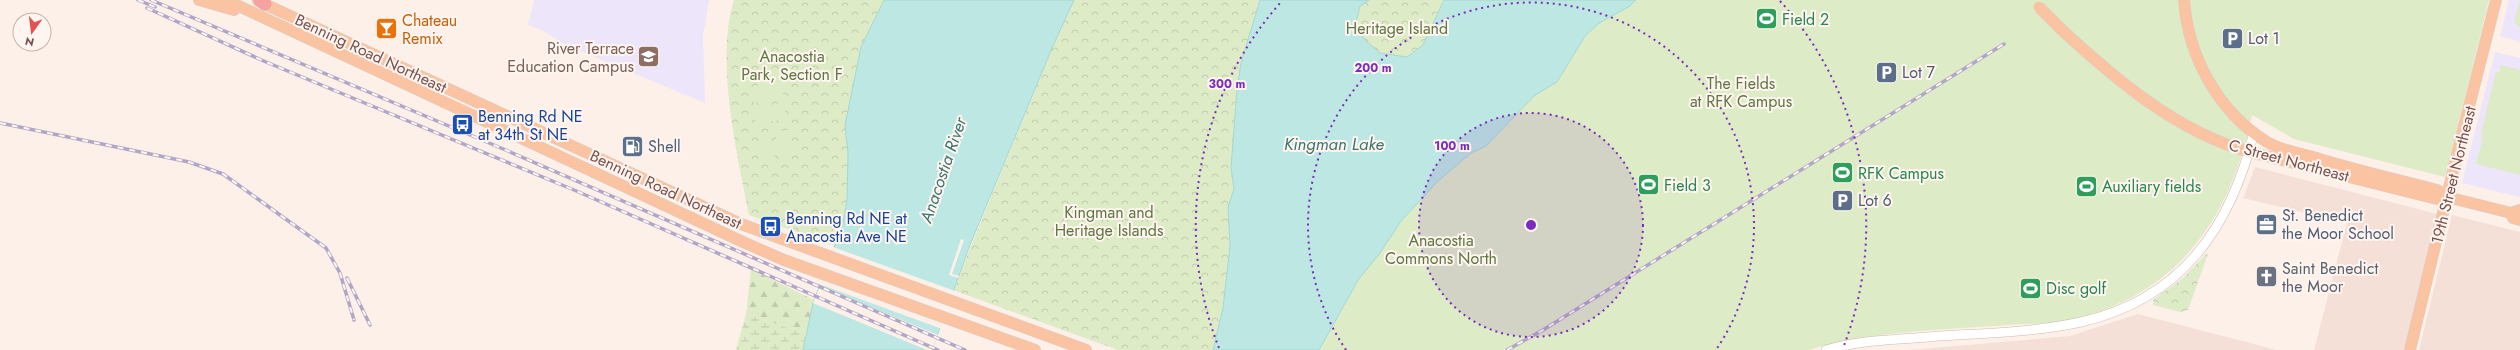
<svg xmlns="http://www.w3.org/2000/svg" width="2520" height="350" font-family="Jost,sans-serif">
<defs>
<pattern id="forest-firs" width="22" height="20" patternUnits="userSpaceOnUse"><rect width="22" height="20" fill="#deebc7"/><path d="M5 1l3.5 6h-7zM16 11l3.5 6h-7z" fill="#c2cbad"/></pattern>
<pattern id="wetland-marsh" width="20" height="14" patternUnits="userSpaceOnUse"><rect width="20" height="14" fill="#deebc7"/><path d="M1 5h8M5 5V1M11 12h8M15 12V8" fill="none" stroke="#c2cbad"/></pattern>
<pattern id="park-crowns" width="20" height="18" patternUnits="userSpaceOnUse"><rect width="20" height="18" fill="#deebc7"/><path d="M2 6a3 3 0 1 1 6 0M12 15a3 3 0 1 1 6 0" fill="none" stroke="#c2cbad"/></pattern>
</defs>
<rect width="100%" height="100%" fill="#fcf0e9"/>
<g fill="#f4e0d7">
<path d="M2255,167L2437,214L2404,350H2314L2347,223L2243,198Z"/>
<path d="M2452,215L2520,232V350H2419Z"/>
<path d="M2138,314L2277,350H1909L2070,336Z"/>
</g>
<g fill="#ede5f9">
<path d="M534,0H709L703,36L705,103L566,45L542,30L528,25Z"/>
<path d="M2509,0H2520V42L2500,36Z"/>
<path d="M2495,52L2520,58V197L2462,183Z"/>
</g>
<path fill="url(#forest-firs)" d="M751,269L814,300L806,334L746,314Z"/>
<path fill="url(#wetland-marsh)" d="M746,314L806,334L803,350H736Z"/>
<g fill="url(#park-crowns)">
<path d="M734,0H884L861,47L845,125L848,153L847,199L843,224L835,246L749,215C737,154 715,60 734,0Z"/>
<path d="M1074,0H1260L1241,63L1237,89L1231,168L1234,189L1228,207L1230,246L1223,308L1213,350H1118L953,290L1052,48Z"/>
<path d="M1369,0H1444L1423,45L1407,57L1380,53L1366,41L1355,27L1360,6Z"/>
<path d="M2207,253L2208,254L2188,310L2181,312L2153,305V300L2183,278Z"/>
</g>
<g fill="#deebc7">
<path d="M1636,0H2489L2445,177L2294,139L2252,115C2231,217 2180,292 2075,319C2054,325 2029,323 2008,325C1941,330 1872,331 1808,350H1319L1358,280L1380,253L1401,221L1438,181L1471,153L1486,146L1535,95L1557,82L1585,36L1599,23L1630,6Z"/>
<path d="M2520,0V28L2514,22Z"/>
<path d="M2501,65L2520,70V175L2476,164L2482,141L2481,133L2496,72L2499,73Z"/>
<path d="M781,82L784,99L754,103L751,87Z"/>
<path d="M784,103L786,119L756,124L754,107Z"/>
<path d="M788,130L792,157L780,159L775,132Z"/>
<path d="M771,133L775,159L763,161L759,135Z"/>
</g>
<g fill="#bde7e2" stroke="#a3d8d4">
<path d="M884,0H1074L1052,48L970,245L932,350H803L813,303L843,224L847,199L848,153L845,125L861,47Z"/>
<path d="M1260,0H1369L1360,6L1355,27L1366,41L1380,53L1407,57L1423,45L1444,0H1636L1630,6L1599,23L1585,36L1557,82L1535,95L1486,146L1471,153L1438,181L1401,221L1380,253L1358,280L1319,350H1213L1223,308L1230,246L1228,207L1234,189L1231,168L1237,89L1241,63Z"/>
</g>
<g fill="#fcf0e9">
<path d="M961,239L964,240L952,274L959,276L958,278L949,275Z"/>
<path d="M833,247L955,291L942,329L819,284Z"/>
<path d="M820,286L938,335L932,350H927L813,303Z"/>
</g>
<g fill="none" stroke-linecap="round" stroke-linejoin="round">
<defs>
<path id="minor" d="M1826,350C1858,340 1894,340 1928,337C1978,333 2032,333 2081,322C2182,299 2231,227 2254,132"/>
<g id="major">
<path d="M199,0L234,10"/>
<path d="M226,0L743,242L784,260L1035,350"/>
<path d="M2184,0C2188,56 2218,112 2267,142C2280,150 2298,153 2313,157C2354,170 2395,179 2437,190L2447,197L2511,213L2520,210"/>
<path d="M258,1L741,224L1086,350"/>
<path d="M2061,29C2115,79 2177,132 2250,152L2437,199L2447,197"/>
<path d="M2511,213L2513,218L2520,220"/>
<path d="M2410,350L2460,142L2496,0"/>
</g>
<path id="highway" d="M260,0L265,4"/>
</defs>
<use href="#minor" stroke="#d1b8b1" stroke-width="10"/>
<use href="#major" stroke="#d9cecd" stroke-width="12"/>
<use href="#highway" stroke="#d9cecd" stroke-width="14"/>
<use href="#minor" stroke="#fff" stroke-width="9"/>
<use href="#major" stroke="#fac4a3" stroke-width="11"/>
<use href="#highway" stroke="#f6a2a1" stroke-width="13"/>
<defs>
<g id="rail">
<path d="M138,0L155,7"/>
<path d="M151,0L508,151L965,350"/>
<path d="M147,8L266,62L574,190L938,350"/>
<path d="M0,123L189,162L223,174L326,248L340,273L354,320"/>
<path d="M347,278L370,325"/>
<path d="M1507,350L1543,330L2004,44"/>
</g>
</defs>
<use href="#rail" stroke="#b0a6c7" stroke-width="3.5"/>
<use href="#rail" stroke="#fff5f0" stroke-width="2" stroke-dasharray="6" stroke-linecap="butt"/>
<defs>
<path id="major-bridge" d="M2039,7L2061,29"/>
</defs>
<use href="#major-bridge" stroke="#d9cecd" stroke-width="12" stroke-linecap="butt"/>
<use href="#major-bridge" stroke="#fac4a3" stroke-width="11"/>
</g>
<circle cx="1531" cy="225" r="112" fill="#7b2cbf" fill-opacity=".12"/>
<g fill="none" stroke="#7b2cbf" stroke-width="2" stroke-dasharray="2 4">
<circle cx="1531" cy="225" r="112"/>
<path d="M1346 350A223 223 0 1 1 1716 350"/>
<path d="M1219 348A335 335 0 0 1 1282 1M1780 1A335 335 0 0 1 1843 348"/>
</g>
<defs>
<symbol id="stadium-square" viewBox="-11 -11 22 22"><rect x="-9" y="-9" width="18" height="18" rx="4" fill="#2e9e5b" stroke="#fff5f0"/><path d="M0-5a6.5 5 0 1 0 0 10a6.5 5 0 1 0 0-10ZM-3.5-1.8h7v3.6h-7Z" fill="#fff"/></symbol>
<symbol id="bar-square" viewBox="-11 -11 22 22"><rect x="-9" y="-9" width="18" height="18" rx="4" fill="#e8710a" stroke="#fff5f0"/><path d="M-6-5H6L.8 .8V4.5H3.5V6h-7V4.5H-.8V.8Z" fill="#fff"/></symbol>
<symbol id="parking-square" viewBox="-11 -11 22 22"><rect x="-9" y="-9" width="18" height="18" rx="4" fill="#5c6f8a" stroke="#fff5f0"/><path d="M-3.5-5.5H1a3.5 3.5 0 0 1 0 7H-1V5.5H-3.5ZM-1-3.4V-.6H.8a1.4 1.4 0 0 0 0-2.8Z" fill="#fff"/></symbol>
<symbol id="school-square" viewBox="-11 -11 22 22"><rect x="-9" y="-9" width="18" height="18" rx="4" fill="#8d6e63" stroke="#fff5f0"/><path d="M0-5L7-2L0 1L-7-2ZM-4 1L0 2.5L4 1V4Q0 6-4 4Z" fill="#fff"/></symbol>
<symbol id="bus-square" viewBox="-11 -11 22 22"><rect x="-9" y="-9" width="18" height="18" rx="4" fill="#1a4fb4" stroke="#fff5f0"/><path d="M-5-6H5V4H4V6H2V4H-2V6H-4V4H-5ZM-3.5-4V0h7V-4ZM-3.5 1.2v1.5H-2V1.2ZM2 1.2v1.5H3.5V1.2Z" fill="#fff"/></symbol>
<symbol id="fuel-square" viewBox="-11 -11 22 22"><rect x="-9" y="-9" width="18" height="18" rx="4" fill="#5c6f8a" stroke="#fff5f0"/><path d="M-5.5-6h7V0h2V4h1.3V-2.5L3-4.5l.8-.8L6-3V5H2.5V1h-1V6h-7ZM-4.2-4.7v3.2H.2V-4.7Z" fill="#fff"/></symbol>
<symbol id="office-square" viewBox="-11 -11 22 22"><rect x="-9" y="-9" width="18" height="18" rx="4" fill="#5c6f8a" stroke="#fff5f0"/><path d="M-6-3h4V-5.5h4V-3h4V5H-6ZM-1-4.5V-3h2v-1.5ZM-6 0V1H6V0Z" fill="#fff"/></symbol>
<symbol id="church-square" viewBox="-11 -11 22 22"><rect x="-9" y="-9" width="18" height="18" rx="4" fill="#6b7280" stroke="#fff5f0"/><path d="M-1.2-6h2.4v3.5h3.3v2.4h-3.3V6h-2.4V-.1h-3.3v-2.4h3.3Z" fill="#fff"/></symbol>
</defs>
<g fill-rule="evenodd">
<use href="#stadium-square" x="1754" y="6" width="25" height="25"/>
<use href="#bar-square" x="374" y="16" width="25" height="25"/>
<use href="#parking-square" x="2220" y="26" width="25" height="25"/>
<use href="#school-square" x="636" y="44" width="25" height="25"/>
<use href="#parking-square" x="1874" y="60" width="25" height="25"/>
<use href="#bus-square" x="450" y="112" width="25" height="25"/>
<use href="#fuel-square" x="620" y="134" width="25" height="25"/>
<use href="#stadium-square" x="1830" y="160" width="25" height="25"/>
<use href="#stadium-square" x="1636" y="172" width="25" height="25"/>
<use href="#stadium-square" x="2074" y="174" width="25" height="25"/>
<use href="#parking-square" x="1830" y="188" width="25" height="25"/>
<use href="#office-square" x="2254" y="212" width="25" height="25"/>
<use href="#bus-square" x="758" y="214" width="25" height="25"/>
<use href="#church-square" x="2254" y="264" width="25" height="25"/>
<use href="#stadium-square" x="2018" y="276" width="25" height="25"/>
</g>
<g text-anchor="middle" stroke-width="4" stroke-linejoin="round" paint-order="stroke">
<g font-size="16" fill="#27864d" stroke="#fff5f0" text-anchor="start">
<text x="1782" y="25">Field 2</text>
<text x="1858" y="179">RFK Campus</text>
<text x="1664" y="191">Field 3</text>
<text x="2102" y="192">Auxiliary fields</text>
<text x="2046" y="294">Disc golf</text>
</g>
<g font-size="16" fill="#c56008" stroke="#fff5f0" text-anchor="start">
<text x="402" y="26">Chateau<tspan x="402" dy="18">Remix</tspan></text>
</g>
<g font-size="16" fill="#5e7741" stroke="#fff5f0">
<text x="1397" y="34">Heritage Island</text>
<text x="792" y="62">Anacostia<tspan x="792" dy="18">Park, Section F</tspan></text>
<text x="1741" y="89">The Fields<tspan x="1741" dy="18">at RFK Campus</tspan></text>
<text x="1109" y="218">Kingman and<tspan x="1109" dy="18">Heritage Islands</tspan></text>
<text x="1441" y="246">Anacostia<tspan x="1441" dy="18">Commons North</tspan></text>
</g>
<g font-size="16" fill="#4e5e75" stroke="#fff5f0" text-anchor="start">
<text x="2248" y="44">Lot 1</text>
<text x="1902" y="78">Lot 7</text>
<text x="648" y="152">Shell</text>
<text x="1858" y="206">Lot 6</text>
<text x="2282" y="221">St. Benedict<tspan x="2282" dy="18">the Moor School</tspan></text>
</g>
<g font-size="16" fill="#785e54" stroke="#fff5f0" text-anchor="end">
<text x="634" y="54">River Terrace<tspan x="634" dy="18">Education Campus</tspan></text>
</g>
<g font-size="16" fill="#77514c" stroke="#fff5f0">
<text transform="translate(371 53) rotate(25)" y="6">Benning Road Northeast</text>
<text transform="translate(2289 160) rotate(15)" y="6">C Street Northeast</text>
<text transform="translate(2453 175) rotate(-76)" y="6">19th Street Northeast</text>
<text transform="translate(666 189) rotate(25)" y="6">Benning Road Northeast</text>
</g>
<g font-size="16" fill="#164399" stroke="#fff5f0" text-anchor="start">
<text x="478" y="122">Benning Rd NE<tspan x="478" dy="18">at 34th St NE</tspan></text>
<text x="786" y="224">Benning Rd NE at<tspan x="786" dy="18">Anacostia Ave NE</tspan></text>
</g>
<g font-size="16" fill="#5b616d" stroke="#fff5f0" text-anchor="start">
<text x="2282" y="274">Saint Benedict<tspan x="2282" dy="18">the Moor</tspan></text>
</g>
<g font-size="17" font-style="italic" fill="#3c7570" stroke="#fff5f0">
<text x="1334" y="150">Kingman Lake</text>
<text transform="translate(943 170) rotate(-71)" y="6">Anacostia River</text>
</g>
</g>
<circle cx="1531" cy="225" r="6" fill="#7b2cbf" stroke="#fff5f0" stroke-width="2"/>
<g font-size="12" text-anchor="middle" font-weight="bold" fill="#7b2cbf" stroke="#fff5f0" stroke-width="4" stroke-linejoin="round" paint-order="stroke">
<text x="1373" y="72">200 m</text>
<text x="1227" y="88">300 m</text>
<text x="1452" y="150">100 m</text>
</g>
<g transform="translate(32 32) rotate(194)"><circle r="19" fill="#fff5f0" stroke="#c9b3ae"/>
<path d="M0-3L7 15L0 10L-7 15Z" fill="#e55053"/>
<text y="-6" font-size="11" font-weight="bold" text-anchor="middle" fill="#77514c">N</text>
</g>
</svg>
